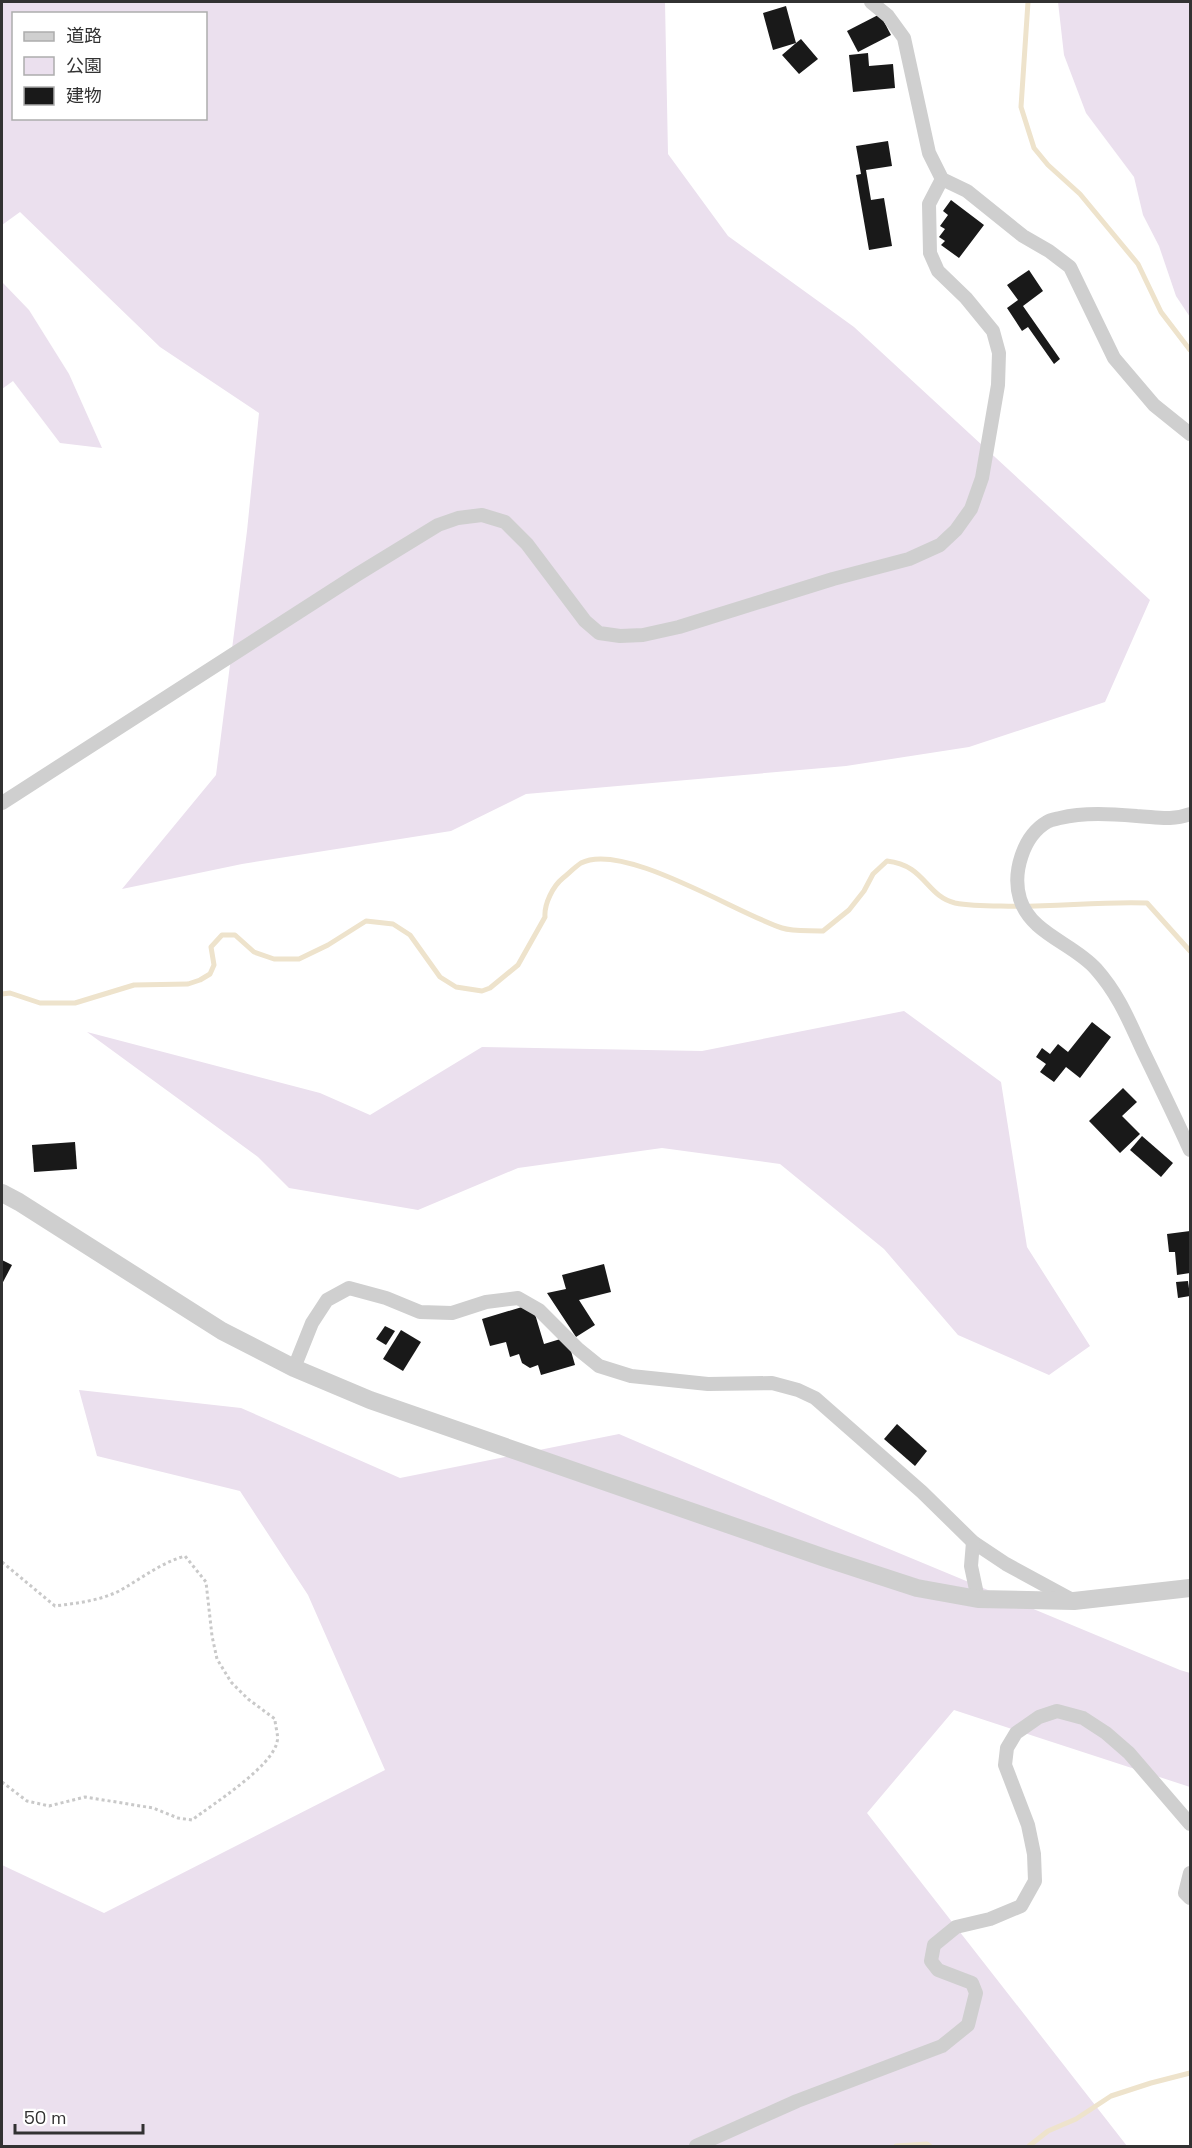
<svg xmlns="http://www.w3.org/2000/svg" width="1192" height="2148" font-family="'Space Grotesk','Noto Sans JP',sans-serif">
<rect width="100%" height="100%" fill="#fff"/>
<g fill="#ebe0ee" fill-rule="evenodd">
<path d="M2,2H665L668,154L728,236L854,327L1150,600L1105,702L969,747L846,766L526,794L451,831L242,864L122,889L216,775L247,531L259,413L160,347L20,212L2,225ZM14,14H206V118H14Z"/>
<path d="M1058,2H1190V317L1176,296L1159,246L1143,215L1134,177L1086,113L1064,55Z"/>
<path d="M2,282L29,310L69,374L102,448L60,443L13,381L2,389Z"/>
<path d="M904,1011L1001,1082L1027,1247L1090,1346L1049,1375L958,1335L884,1249L780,1164L662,1148L518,1168L418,1210L289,1188L258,1157L87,1032L320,1093L370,1115L482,1047L702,1051Z"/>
<path d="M79,1390L241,1408L400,1478L619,1434L829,1524L1180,1670L1190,1673V1787L954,1710L867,1813L1127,2146H1129H2V1865L104,1913L385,1770L308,1595L240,1491L97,1456Z"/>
</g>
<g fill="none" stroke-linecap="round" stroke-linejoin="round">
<g stroke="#eee3cc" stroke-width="5">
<path d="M1028,2L1021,107L1034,148L1048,165L1080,194L1138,264L1161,312L1190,350"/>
<path d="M2,994L10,993L40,1003H75L134,985L188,984L200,980L210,974L214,965L211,947L222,935H235L254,952L274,959H299L328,945L366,921L393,924L410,935L440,977L456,987L482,991L490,988L518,965L545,917C544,904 553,886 563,878C569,873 575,867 581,863C623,841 738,914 782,928C794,932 810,930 823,931L849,910L864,891L873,874L887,861C925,865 926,896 955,903C970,906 986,906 1001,906C1050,908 1098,901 1147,903L1190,951"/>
<path d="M896,2146L927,2144L930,2146"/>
<path d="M1029,2146L1048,2131L1076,2119L1111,2096L1151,2083L1190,2073"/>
</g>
</g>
<g fill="#191919">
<path d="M786,6L796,43L801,39L818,59L799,74L782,55L796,43L773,50L763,13Z"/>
<path d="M880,14L891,35L858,52L847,31Z"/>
<path d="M868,53L869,66L893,64L895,88L853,92L849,55Z"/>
<path d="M888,141L892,166L866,170L871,200L884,198L892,246L869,250L856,175L861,174L856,146Z"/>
<path d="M951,200L984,225L959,258L941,245L945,241L939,237L945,229L940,226L948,215L943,211Z"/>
<path d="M1029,270L1043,291L1023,306L1060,359L1054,364L1028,327L1022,331L1007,308L1018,300L1007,285Z"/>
<path d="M1092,1022L1111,1037L1080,1078L1066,1067L1054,1082L1040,1072L1046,1064L1036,1057L1042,1048L1050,1054L1058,1044L1068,1052Z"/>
<path d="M1123,1088L1137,1102L1122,1116L1140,1134L1120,1153L1089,1121Z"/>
<path d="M1142,1136L1173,1163L1161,1177L1130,1150Z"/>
<path d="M75,1142L77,1169L34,1172L32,1145Z"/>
<path d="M1190,1231V1273L1177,1275L1175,1252H1169L1167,1234Z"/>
<path d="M2,1260L12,1265L2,1284Z"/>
<path d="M604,1264L611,1292L579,1300L595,1325L576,1337L547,1293L566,1289L562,1275Z"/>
<path d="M1188,1281L1190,1296L1178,1298L1176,1282Z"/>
<path d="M532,1304L544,1344L567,1337L575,1365L541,1375L538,1365L530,1368L522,1363L519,1354L510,1357L506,1342L490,1346L482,1319Z"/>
<path d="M385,1326L395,1331L386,1345L376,1339Z"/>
<path d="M401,1330L421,1342L403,1371L383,1359Z"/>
<path d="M897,1424L927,1451L915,1466L884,1439Z"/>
</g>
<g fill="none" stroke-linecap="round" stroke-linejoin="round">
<path stroke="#c9c9c9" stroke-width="3" stroke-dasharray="3 3" stroke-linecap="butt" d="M2,1562L55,1606C77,1603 99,1601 119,1591C141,1579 160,1563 185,1556L206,1582L212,1636L217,1659L231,1682L248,1699L275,1719C275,1726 279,1736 277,1742C272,1767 213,1804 192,1820L178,1818L153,1808L85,1797L49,1806L27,1801L2,1782"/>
<g stroke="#cfcfcf" stroke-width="14">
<path d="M871,2L888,16L904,38L929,153L942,179L967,191L1023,236L1049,251L1070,267L1114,358L1154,405L1190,434"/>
<path d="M2,803L358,574L438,525L458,518L482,515L505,522L527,544L585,621L599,633L620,636L643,635L679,627L833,579L909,559L940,545L956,530L971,509L982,478L998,385L999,353L993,331L966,298L938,271L930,253L929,204L942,179"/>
<path d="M1190,814C1171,821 1157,817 1137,816C1112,814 1084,812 1060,818C1056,819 1050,820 1047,822C1023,836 1012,873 1020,899C1031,934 1073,943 1096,969C1119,995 1129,1021 1143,1051C1159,1084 1175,1117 1190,1150"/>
<path d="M294,1368L312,1323L327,1300L349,1288L386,1298L420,1312L452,1313L486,1302L518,1298L539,1310L578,1349L599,1366L631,1376L708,1384L772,1383L798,1390L815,1398L922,1492L973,1542L1006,1564L1074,1601"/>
<path d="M973,1542L971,1566L978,1599"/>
<path d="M1190,1873L1185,1893L1190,1898"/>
<path d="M696,2146L797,2101L942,2046L968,2025L976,1993L972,1983L938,1970L931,1961L934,1945L956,1927L990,1919L1021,1906L1035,1881L1034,1854L1028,1825L1005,1765L1007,1748L1016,1733L1039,1717L1057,1711L1083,1718L1106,1733L1129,1753L1190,1824"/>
</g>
<path stroke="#cfcfcf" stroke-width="18" d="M2,1193L19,1202L222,1331L294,1368L370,1400L825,1558L917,1588L978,1599L1074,1601L1190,1588"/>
</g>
<rect width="1192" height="2148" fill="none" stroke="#323232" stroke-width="6"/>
<rect x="12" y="12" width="195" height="108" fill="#ffffff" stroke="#adadad" stroke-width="1.5"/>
<rect x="24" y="32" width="30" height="9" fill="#cfcfcf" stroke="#adadad" stroke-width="1.5"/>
<text x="66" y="42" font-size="18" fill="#323232">道路</text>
<rect x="24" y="57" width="30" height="18" fill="#ebe0ee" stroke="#adadad" stroke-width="1.5"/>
<text x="66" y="72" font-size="18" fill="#323232">公園</text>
<rect x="24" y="87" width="30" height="18" fill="#191919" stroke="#adadad" stroke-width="1.5"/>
<text x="66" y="102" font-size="18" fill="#323232">建物</text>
<path d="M15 2124v9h128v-9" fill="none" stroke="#323232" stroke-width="3"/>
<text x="24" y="2124" font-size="18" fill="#323232" stroke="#ffffff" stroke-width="4.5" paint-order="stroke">50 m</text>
</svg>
